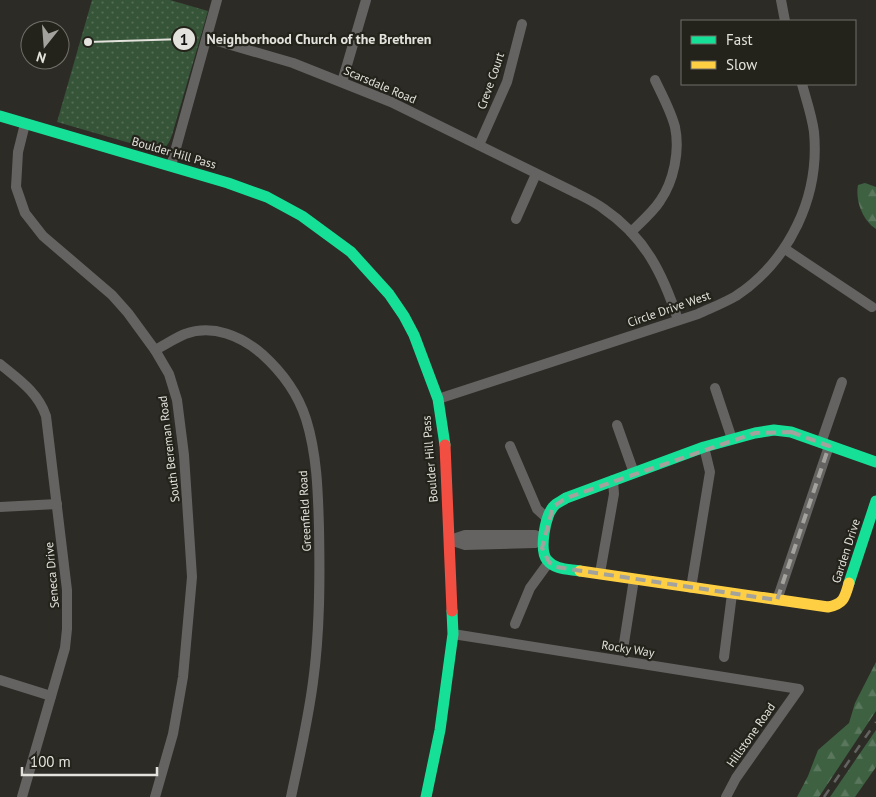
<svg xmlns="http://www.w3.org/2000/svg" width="876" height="797" font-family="'PT Sans',sans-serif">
<defs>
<pattern id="grass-dots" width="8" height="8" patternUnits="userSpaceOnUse" patternTransform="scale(1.25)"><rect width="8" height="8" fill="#365438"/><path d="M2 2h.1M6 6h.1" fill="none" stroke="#536c54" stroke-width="1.8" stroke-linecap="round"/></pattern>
<pattern id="forest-firs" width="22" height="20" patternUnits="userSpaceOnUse" patternTransform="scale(1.25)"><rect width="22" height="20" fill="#3e6142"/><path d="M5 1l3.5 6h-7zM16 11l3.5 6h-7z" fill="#5a775d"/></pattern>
</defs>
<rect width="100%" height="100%" fill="#2c2b26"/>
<path fill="url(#grass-dots)" d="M92,0H170L208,11L172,135C169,144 165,151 154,150L57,122Z"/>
<g fill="url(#forest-firs)">
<path d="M865,183L876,187V229C863,221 855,201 858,185Z"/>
<path d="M876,662V711L819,797H797L808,776L818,750L849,723L855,703Z"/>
<path d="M876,730V767L855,797H830Z"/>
</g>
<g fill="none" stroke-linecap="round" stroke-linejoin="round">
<g stroke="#646362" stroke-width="10">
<path d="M781,0L785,21"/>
<path d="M207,38L293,63L391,102L574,192C584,197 595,202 604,209C645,237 663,274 678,320"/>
<path d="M342,82L366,0"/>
<path d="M25,124L18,152L16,187L25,213L43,236L112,295L128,313L155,350L169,374L177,400L184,455L192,577L183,677L173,734L155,797"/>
<path d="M479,145L507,82L522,24"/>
<path d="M171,166L217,0"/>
<path d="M516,219L536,174"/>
<path d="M631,232C641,222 653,212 660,201C674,181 680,150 675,127C671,111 662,95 655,80"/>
<path d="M785,249L872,307"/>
<path d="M155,350C165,345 175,338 185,334C213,324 241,336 262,354C282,372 298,394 306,419C317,454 318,492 319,528C320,579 320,631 313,682C308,721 299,759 291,797"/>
<path d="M0,364C18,379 38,392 46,416L67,590V629L65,648L22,797"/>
<path d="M715,388L732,439"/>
<path d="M438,399L698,314C711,308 724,303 736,296C790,260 820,196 814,132C812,116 806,99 802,84"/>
<path d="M617,425L634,473"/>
<path d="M821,443L842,382"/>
<path d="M510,446L537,509L548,519"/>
<path d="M0,507L57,504"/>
<path d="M450,540L465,545L535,543L543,539"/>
<path d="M450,540L465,535H535L543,539"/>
<path d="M600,573L614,494L613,480"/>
<path d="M691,588L710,472L704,447"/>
<path d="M777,600L829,446"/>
<path d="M515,624L530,588L549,562"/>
<path d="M453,634L799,689L736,778L726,797"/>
<path d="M624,643L634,579"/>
<path d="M724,657L732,594"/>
<path d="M0,680L51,696"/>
</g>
<g stroke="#16e098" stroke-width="11">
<path d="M0,116L228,183L267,197L302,216L351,252L389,294L404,316L414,335L438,399L445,445"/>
<path d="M580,571C569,569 555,570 547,560C539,550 545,517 553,507C556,503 562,501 566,498L704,447L755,433L774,430L791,432L876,462"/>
<path d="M849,583L876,501"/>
<path d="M426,797L440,730L453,634L452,611"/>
</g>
<path stroke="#ffcf43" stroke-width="11" d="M580,571L828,607C844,604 845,597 849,583"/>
<path stroke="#f24e42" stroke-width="11" d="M445,445L452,611"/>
<path stroke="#646361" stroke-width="2.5" stroke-dasharray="9 9" stroke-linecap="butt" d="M824,797L876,722"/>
</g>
<path fill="none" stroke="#a3a29c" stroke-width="4" stroke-dasharray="10 6" stroke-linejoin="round" d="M791,432L829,446L777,600L556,567L549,562L542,548L553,507L566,498L755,433Z"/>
<g text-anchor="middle" stroke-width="4.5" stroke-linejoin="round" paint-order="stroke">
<g font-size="12" fill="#e3e2dc" stroke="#24231b">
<text transform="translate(491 81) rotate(-71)" y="4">Creve Court</text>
<text transform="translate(380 85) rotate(23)" y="4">Scarsdale Road</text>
<text transform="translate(174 153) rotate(16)" y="4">Boulder Hill Pass</text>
<text transform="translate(669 309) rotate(-19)" y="4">Circle Drive West</text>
<text transform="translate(169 449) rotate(-97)" y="4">South Bereman Road</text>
<text transform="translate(430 459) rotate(-95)" y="4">Boulder Hill Pass</text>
<text transform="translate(305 511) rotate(-93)" y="4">Greenfield Road</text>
<text transform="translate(846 551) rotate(-72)" y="4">Garden Drive</text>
<text transform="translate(52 575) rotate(-95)" y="4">Seneca Drive</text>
<text transform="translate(628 649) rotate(9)" y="4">Rocky Way</text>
<text transform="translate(751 735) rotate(-55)" y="4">Hillstone Road</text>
</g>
</g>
<path fill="none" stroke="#e3e2dc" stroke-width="2" d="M88 42L184 39"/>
<g fill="#e3e2dc" stroke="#24231b" stroke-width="2">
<circle cx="88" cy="42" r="5"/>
<circle cx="184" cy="39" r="12"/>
</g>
<g font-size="15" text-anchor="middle" font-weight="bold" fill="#111">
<text x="184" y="45">1</text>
</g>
<g font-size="14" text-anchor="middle" font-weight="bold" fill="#e3e2dc" stroke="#24231b" stroke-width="4.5" stroke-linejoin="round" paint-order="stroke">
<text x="319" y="44">Neighborhood Church of the Brethren</text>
</g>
<rect x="681" y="20" width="175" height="65" fill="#24231b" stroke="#706f68"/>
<rect x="691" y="36" width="25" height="8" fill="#16e098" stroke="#706f68"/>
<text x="726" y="45" font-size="15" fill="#e3e2dc">Fast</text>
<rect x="691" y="61" width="25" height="8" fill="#ffcf43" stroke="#706f68"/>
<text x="726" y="70" font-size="15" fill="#e3e2dc">Slow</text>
<g transform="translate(45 45) rotate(197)"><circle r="24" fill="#24231b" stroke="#706f68"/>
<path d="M0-4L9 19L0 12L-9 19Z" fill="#a3a29c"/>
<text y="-8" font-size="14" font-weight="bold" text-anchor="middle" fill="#e3e2dc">N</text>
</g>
<path d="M22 767v8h135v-8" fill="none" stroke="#e3e2dc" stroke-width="2.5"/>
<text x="30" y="767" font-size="15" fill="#e3e2dc" stroke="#24231b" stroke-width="4" paint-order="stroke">100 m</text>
</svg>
